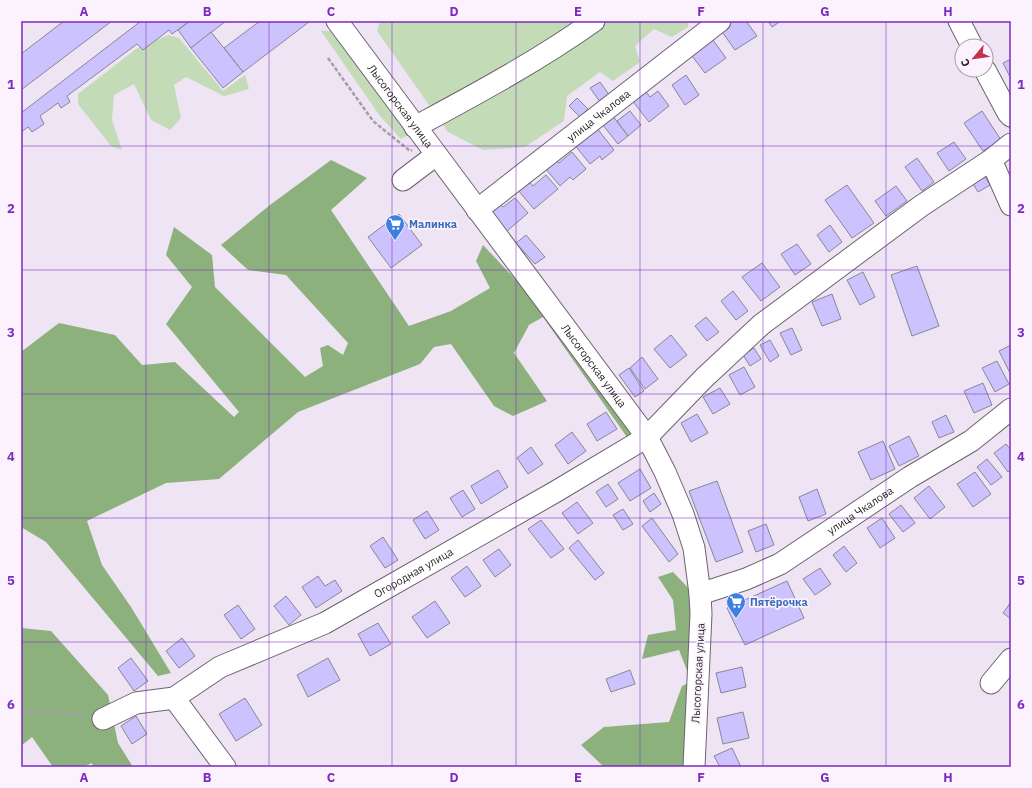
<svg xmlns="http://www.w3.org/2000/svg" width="1032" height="788" font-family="'IBM Plex Sans',sans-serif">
<rect width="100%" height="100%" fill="#eee4f3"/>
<g fill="#c3dcb7">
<path d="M380,21H689L688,27L672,37L654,29L635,46L640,62L613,81L600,72L567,96L564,121L525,147L483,150L448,132L377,31Z"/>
<path d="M321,31H332L409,135L401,139L380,116Z"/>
<path d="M168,35L179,38L223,91L245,75L249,89L224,96L186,77L174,85L181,118L170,130L151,120L134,84L114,95L112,120L122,150L111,146L78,104V94L136,49Z"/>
</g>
<g fill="#8cb17c">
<path d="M331,160L367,178L331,210L409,326L451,311L490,288L476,261L483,245L549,315L634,431L629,440L543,317L529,325L514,353L547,401L513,416L494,406L451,344L434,347L420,364L298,412L219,479L166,483L87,521L102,565L131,607L171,673L158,676L46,542L21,527V352L59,323L115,335L142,365L175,362L234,417L239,412L166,324L192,287L166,255L174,227L212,255L215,287L305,377L323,366L320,348L328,345L343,355L348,343L286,275L248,270L221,245L270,205Z"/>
<path d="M673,572L694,594L688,673L679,650L642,659L648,635L676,630L673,600L658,577Z"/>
<path d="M21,628L51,631L108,695L118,743L133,767H93L92,763L83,767H53L32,737L21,746Z"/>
<path d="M691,682L690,767H604L581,745L604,727L669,722L682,686Z"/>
</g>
<g fill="#ccc2fe" stroke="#898696">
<path d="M64,21H112L21,90V54Z"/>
<path d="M141,21H190L172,34L169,30L143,50L137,44L67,96L70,102L61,108L58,103L40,116L44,124L32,132L28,127L21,132V113Z"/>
<path d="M190,21H226L191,48L178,30Z"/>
<path d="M260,21H308L309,22L243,72L224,48Z"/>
<path d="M732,21H746L757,36L735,50L720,29Z"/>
<path d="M768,21H781L772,27Z"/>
<path d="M211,32L243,72L223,88L191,48Z"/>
<path d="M710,36L726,58L705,73L689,52Z"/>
<path d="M1011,59V79L1003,63Z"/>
<path d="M686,75L699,95L685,105L672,85Z"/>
<path d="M600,82L610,96L601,103L590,88Z"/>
<path d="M644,89L650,97L658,91L669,106L649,122L631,99Z"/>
<path d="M577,98L588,109L580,117L569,106Z"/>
<path d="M630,111L641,125L628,136L617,121Z"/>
<path d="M982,111L1001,140L983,151L964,123Z"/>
<path d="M612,115L628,136L618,144L602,124Z"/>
<path d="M593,123L614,150L602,160L600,156L590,164L574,144Z"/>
<path d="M954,142L966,159L949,171L937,153Z"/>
<path d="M572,152L586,169L573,180L570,177L560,186L545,168L556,159L559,163Z"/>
<path d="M917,158L934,182L922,191L905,167Z"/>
<path d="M546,175L558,189L534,209L517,189L528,180L533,186Z"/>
<path d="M985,177L990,185L978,192L973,184Z"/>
<path d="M847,185L874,223L852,238L825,200Z"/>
<path d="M896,186L907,201L886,216L875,201Z"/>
<path d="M515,198L528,213L506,232L490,213L500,204L503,207Z"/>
<path d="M399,214L422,245L391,268L368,237Z"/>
<path d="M830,225L842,242L829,252L817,235Z"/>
<path d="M526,235L545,257L535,264L516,243Z"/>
<path d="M797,244L811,264L795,275L781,254Z"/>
<path d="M762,263L780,287L761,301L742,277Z"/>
<path d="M917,266L939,326L912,336L891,275Z"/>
<path d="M863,272L875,297L860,305L847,280Z"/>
<path d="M733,291L748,311L736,320L721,301Z"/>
<path d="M832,294L841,319L822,326L812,302Z"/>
<path d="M706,317L719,332L707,341L695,326Z"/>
<path d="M792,328L802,350L791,355L780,333Z"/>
<path d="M671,335L687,355L670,368L654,349Z"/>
<path d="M770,340L779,356L770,362L760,345Z"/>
<path d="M1011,345V375L999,351Z"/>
<path d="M754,348L761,359L750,366L743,355Z"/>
<path d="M642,357L658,379L645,389L630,368Z"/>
<path d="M997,361L1009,384L995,392L982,368Z"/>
<path d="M744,367L755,387L740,395L729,375Z"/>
<path d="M629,368L644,391L635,397L619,375Z"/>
<path d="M983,383L992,405L974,413L964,391Z"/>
<path d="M720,388L730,404L713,414L703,397Z"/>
<path d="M606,412L617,429L597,441L587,424Z"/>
<path d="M697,414L708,433L691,442L681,423Z"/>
<path d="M946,415L954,432L939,438L932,422Z"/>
<path d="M572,432L586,451L568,464L555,445Z"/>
<path d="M909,436L919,456L899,466L889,446Z"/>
<path d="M883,441L895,469L871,480L858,452Z"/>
<path d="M1006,444L1011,450V470L1008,472L994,453Z"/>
<path d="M531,447L543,464L528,474L517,458Z"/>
<path d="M987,459L1002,477L991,485L977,467Z"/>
<path d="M640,469L651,488L630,501L618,483Z"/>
<path d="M498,470L508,487L481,504L471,486Z"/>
<path d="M975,472L991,494L973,507L957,484Z"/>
<path d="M717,481L743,552L716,562L689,491Z"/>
<path d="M608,484L618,499L606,507L596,492Z"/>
<path d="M929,486L945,507L930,519L914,498Z"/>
<path d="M817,489L826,514L808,521L799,497Z"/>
<path d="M463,490L475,509L462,517L450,498Z"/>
<path d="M654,493L661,504L650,512L643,501Z"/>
<path d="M577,502L593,523L578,534L562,513Z"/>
<path d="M901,505L915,523L903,532L889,514Z"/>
<path d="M623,509L633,524L623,530L613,515Z"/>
<path d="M427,511L439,530L425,539L413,520Z"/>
<path d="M652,518L678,554L669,562L642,526Z"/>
<path d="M882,518L895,538L880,548L867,528Z"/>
<path d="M541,520L564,549L551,558L528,529Z"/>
<path d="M766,524L774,545L756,552L748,531Z"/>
<path d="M383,537L398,560L385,568L370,546Z"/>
<path d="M578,540L604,573L595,580L569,548Z"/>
<path d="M844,546L857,563L846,572L833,555Z"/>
<path d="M499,549L511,565L495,577L483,560Z"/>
<path d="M467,566L481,586L465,597L451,578Z"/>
<path d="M820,568L831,584L815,595L803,579Z"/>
<path d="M318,576L325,586L335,580L342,591L316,608L302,587Z"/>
<path d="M787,581L804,618L745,645L727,608Z"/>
<path d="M286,596L301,615L289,625L274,606Z"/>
<path d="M435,601L450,623L427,638L412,617Z"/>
<path d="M1011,602V619L1003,613Z"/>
<path d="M238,605L255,629L241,639L224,615Z"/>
<path d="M378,623L391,644L370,656L358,634Z"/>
<path d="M182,638L195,656L179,668L166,651Z"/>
<path d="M131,658L148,681L134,691L118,668Z"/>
<path d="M328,658L340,680L308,697L297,675Z"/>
<path d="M742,667L746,687L721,693L716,673Z"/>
<path d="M630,670L635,684L611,692L606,679Z"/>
<path d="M245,698L262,725L236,741L219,714Z"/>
<path d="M743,712L749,738L723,744L717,718Z"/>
<path d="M136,716L147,734L132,744L121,726Z"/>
<path d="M732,748L741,767H720L714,756Z"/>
</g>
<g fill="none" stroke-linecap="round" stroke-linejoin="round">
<defs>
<g id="minor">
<path id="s1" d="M337,21L647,437L665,472L683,514L694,548L700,594L701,614L694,767"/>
<path d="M959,21L972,46"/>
<path d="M985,70L1008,113L1011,116"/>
<path d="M415,127C476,94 538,61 594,21"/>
<path d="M991,160L1011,205"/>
<path d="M403,180L436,155"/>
<path id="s2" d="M477,210L720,21"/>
<path id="s3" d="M700,594L746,579L780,564L910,477L971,441L1011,409"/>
<path d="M991,683L1011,659"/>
<path d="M174,698L225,767"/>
<path id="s4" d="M103,719L136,703L174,698L220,667L325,623L555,492L647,437L704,378L762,324L921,206L991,160L1011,144"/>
</g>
</defs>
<use href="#minor" stroke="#6d6370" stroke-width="23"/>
<g stroke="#a59ea9" stroke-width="2.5" stroke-dasharray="4 2" stroke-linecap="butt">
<path d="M328,58L373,121L410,151L412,150"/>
<path d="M21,712L65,713L86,716"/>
</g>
<use href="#minor" stroke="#fff" stroke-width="21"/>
</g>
<path fill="none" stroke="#7b2cbf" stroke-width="1" stroke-opacity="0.55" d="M146,21V767M269,21V767M392,21V767M516,21V767M640,21V767M763,21V767M886,21V767M21,146H1011M21,270H1011M21,394H1011M21,518H1011M21,642H1011"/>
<defs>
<symbol id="supermarket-pin" viewBox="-11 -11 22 30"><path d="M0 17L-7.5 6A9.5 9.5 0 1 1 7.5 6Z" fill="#3f7fe0" stroke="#fbf2fe"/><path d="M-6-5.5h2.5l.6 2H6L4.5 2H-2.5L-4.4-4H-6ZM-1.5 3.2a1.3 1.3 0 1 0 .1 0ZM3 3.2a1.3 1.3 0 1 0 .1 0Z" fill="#fff"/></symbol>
</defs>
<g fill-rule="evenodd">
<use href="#supermarket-pin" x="384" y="213" width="22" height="30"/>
<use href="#supermarket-pin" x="725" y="591" width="22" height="30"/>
</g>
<g text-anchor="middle" stroke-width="3.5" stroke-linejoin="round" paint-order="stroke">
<g font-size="11" fill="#231f24" stroke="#fbf2fe">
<text dy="4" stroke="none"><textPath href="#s1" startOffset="106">Лысогорская улица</textPath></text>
<text dy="4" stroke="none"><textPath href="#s2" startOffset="154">улица Чкалова</textPath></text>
<text dy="4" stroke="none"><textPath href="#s1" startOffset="430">Лысогорская улица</textPath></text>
<text dy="4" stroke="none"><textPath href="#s3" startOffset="182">улица Чкалова</textPath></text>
<text dy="4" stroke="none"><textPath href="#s4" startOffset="346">Огородная улица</textPath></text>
<text transform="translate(698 673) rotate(-87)" y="4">Лысогорская улица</text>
</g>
<g font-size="11" font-weight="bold" fill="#366cbe" stroke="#fbf2fe" text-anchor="start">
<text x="409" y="228">Малинка</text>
<text x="750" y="606">Пятёрочка</text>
</g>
</g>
<rect width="1032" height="788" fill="none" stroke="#fbf2fe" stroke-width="44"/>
<g transform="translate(974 58) rotate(241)"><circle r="19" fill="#fbf2fe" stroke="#a59ea7"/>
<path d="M0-3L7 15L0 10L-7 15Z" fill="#c2324d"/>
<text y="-6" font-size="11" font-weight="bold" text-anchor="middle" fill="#231f24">С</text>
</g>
<rect x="22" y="22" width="988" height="744" fill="none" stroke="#7b2cbf" stroke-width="1.5"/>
<g font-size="13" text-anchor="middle" font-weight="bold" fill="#7b2cbf">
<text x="84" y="16">A</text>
<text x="207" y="16">B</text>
<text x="331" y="16">C</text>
<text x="454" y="16">D</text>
<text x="578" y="16">E</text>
<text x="701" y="16">F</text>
<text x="825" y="16">G</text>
<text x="948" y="16">H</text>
<text x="11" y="89">1</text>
<text x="1021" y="89">1</text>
<text x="11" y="213">2</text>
<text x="1021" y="213">2</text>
<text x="11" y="337">3</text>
<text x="1021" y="337">3</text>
<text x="11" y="461">4</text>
<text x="1021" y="461">4</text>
<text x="11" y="585">5</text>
<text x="1021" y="585">5</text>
<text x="11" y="709">6</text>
<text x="1021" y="709">6</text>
<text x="84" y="782">A</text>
<text x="207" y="782">B</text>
<text x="331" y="782">C</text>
<text x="454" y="782">D</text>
<text x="578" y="782">E</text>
<text x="701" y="782">F</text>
<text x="825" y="782">G</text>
<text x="948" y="782">H</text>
</g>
</svg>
